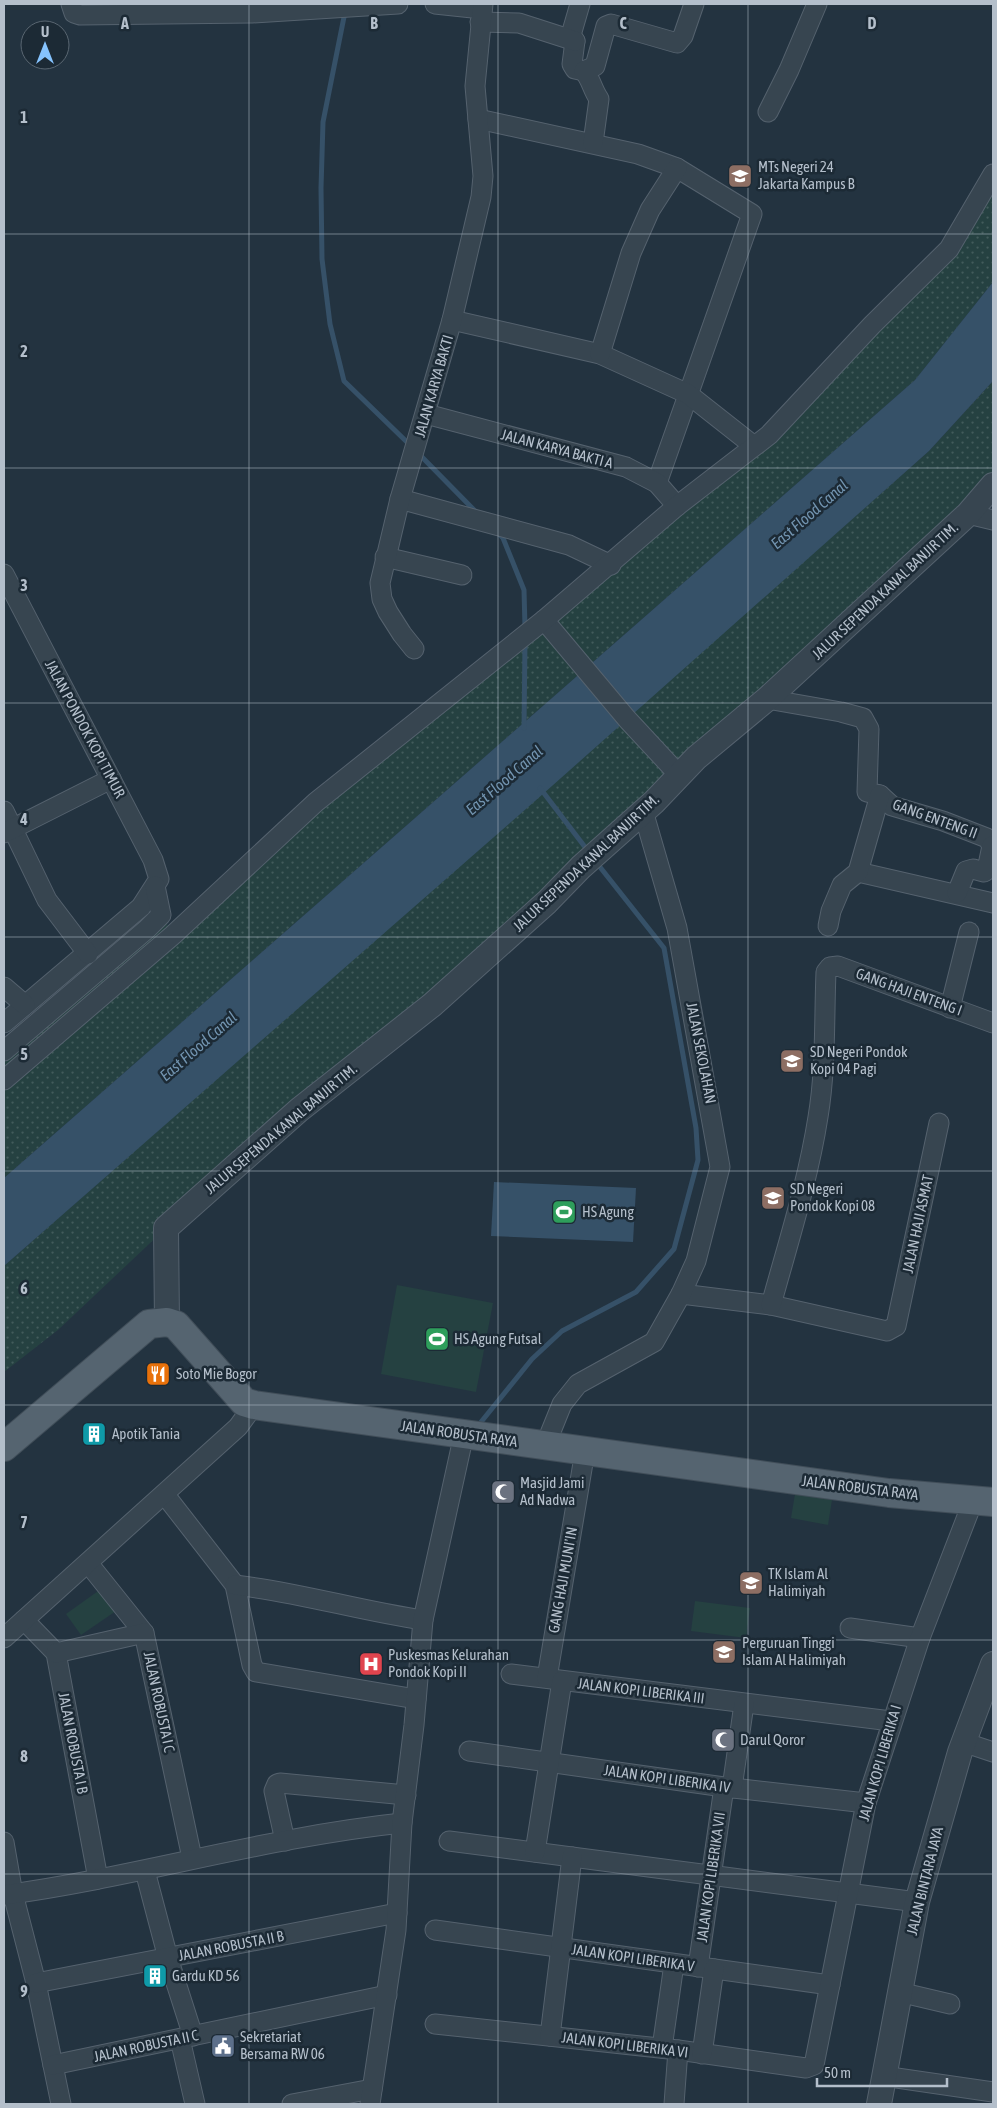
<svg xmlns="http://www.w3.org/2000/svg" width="997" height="2108" font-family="'Asap Condensed',sans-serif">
<defs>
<pattern id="green-dots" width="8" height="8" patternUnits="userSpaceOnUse" patternTransform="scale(1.25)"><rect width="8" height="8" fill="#254141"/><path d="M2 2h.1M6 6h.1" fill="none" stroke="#425b5b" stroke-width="1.8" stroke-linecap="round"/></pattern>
</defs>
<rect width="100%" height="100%" fill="#233340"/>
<g fill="url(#green-dots)">
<path d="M993,174V282L915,380L4,1178V1051L161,915L173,934L316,802L768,436L949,249Z"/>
<path d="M993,381V485L968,514L166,1228L58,1330L4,1372V1266L929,451Z"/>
</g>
<g fill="#254141">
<path d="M397,1285L493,1303L476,1392L381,1374Z"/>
<path d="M795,1494L832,1500L828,1525L791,1518Z"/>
<path d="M101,1589L116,1611L81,1635L66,1614Z"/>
<path d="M695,1601L750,1608L746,1638L691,1631Z"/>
</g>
<g fill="#365168">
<path d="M993,282V381L929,451L543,794L4,1266V1178L915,380Z"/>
<path d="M494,1182L636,1188L633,1242L491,1236Z"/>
</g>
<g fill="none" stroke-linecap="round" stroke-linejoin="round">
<g stroke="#365168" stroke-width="5">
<path d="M345,12L323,122L321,188L322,259L330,324L344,381L410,445"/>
<path d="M418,453L477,513"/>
<path d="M498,533L503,538L524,590L525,628"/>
<path d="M524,728L525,641"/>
<path d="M540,788L588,851"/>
<path d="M477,1427L532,1359L562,1331L636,1292L674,1249L698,1160L696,1128L664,948L596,862"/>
</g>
<defs>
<g id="minor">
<path d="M71,4L74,13L80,15L252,13L398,4"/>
<path d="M435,4L482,9"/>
<path d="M580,4L571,35L575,41L572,64L575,69L584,71"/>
<path d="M480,22L519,23L575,41"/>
<path d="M768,112L789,70L817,4"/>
<path d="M478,119L638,154L677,168L752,214L657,483"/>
<path d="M593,143L599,99C592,89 592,81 584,71L595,66L606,26L611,24L677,43L683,36L694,4"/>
<path d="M452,320L600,354L688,394L754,446"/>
<path d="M600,354L631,253L650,210L677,168"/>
<path d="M426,414L626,467L657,483L677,506"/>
<path d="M400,499L569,545L611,565"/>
<path d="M968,514L993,520"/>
<path d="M385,557L462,575"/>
<path d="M4,574L153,860L159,879L141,907L4,1023"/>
<path d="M544,620L627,719L679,775"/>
<path d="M414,649L402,634L388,612L382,599L380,583L400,499L452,320L481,197L483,176L475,86L483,4"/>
<path d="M767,699L841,712L863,718L869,729L867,792L880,795L892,806L943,821L987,838L993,847"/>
<path d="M4,811L47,900L88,954"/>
<path d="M4,833L111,779"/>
<path d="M858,872L993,903"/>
<path d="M957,893L966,871L973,869L984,872L987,870L992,846"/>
<path d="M828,926L831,911L842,885L858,872L880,795"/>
<path d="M4,987L25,1005"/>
<path d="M950,1008L969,932"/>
<path d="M4,1051L147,929L161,915L155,886"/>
<path d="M4,1080L173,935L316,802L544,620L677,506L769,435L872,325L949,249L993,174"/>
<path d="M681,1294L771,1305L887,1331L896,1326L939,1123"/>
<path d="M771,1305C788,1243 808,1181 818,1117C826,1069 824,1021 826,972L830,967L838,966L993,1023"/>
<path d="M545,1446L562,1404L578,1384L654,1342L681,1294L696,1261L720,1167L677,928L643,811"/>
<path d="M165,1495L235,1585L252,1665L256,1672L416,1699"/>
<path d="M88,1563L144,1633L192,1858"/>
<path d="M235,1585C298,1592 360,1611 423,1620"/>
<path d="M24,1620L56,1653L98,1879"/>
<path d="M850,1628L920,1638"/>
<path d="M4,1638L238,1427L254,1405"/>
<path d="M56,1653L144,1633"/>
<path d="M511,1674L891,1721"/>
<path d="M547,1678L585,1451"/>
<path d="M963,1742L993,1752"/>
<path d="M469,1751L724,1787L866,1803"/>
<path d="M732,1788L744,1704"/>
<path d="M285,1841L274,1791L277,1784L280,1783L406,1795"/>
<path d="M449,1841L917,1902"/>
<path d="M4,1842L13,1894L36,1983L61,2104"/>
<path d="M535,1852L562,1681"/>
<path d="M145,1871L168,1958L193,2036"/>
<path d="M4,1895C137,1877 267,1837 402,1823"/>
<path d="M435,1930L830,1985"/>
<path d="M698,1967L724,1787"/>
<path d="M36,1983L397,1913"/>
<path d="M899,1992L950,2004"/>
<path d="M435,2024L678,2050L806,2068L814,2065L866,1803L920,1638L973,1501"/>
<path d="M550,2036L572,1857"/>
<path d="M180,2039L195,2104"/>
<path d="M662,2048L674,1964"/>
<path d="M702,2054L714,1969"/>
<path d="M53,2065L387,1995"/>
<path d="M883,2076L993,2092"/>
<path d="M292,2104L372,2089"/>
<path d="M370,2104L396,1930L402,1823L414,1725L423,1620L464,1434"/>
<path d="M674,2104L678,2050"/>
</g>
<g id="tertiary">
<path d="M167,1322L166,1228L299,1110L432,1005L547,902L581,867L654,802L696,758L767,699L968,514L993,485"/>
<path d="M879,2104L917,1902L960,1752L993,1664"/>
</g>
<path id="primary" d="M4,1447L149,1324L167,1322L176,1325L244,1402L254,1405L889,1493L993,1502"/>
</defs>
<use href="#minor" stroke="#55626e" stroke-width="21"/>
<use href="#tertiary" stroke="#55626e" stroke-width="26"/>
<use href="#primary" stroke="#414e59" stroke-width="30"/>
<use href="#minor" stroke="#374550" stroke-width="19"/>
<use href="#tertiary" stroke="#374550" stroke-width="24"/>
<use href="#primary" stroke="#556470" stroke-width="28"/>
</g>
<path fill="none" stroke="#b4bfcb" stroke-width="1" stroke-opacity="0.55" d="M249,4V2104M498,4V2104M748,4V2104M4,234H993M4,468H993M4,703H993M4,937H993M4,1171H993M4,1405H993M4,1640H993M4,1874H993"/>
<defs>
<symbol id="school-square" viewBox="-11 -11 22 22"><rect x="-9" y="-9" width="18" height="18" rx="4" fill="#8d6e63" stroke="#1c2a35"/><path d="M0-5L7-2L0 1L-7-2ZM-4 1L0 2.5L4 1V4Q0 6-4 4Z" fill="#fff"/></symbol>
<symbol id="stadium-square" viewBox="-11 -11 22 22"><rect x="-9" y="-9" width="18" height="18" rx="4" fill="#2e9e5b" stroke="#1c2a35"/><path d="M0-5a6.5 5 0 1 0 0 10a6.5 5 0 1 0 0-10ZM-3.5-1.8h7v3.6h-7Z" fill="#fff"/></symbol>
<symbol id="restaurant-square" viewBox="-11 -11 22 22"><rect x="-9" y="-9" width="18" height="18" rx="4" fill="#e8710a" stroke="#1c2a35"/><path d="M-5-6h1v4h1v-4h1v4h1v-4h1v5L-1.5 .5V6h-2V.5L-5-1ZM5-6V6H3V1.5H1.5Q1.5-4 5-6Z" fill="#fff"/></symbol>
<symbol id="building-square" viewBox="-11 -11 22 22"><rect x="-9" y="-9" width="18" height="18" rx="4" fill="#0f9aa8" stroke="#1c2a35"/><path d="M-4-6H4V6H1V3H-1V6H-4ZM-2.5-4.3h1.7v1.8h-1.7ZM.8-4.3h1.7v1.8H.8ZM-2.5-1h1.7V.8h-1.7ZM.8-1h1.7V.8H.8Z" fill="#fff"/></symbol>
<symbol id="mosque-square" viewBox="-11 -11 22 22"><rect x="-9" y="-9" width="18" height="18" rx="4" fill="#6b7280" stroke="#1c2a35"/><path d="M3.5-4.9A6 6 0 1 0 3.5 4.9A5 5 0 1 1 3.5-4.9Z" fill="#fff"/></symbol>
<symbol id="university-square" viewBox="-11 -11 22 22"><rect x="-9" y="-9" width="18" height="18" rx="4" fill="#8d6e63" stroke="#1c2a35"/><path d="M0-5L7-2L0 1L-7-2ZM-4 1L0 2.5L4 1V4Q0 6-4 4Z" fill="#fff"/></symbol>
<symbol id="hospital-square" viewBox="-11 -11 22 22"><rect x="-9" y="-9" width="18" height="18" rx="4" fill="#e0444e" stroke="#1c2a35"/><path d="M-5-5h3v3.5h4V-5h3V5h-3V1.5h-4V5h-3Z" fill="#fff"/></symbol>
<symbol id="civic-square" viewBox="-11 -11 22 22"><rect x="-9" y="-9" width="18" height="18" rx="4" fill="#5c6f8a" stroke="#1c2a35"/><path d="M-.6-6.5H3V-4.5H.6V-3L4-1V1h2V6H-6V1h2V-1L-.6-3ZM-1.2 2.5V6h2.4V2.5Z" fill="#fff"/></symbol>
</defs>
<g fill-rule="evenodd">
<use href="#school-square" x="726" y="162" width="28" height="28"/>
<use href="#school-square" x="778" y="1047" width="28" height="28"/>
<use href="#school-square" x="759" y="1184" width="28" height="28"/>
<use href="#stadium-square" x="550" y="1198" width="28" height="28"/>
<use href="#stadium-square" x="423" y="1325" width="28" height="28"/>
<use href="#restaurant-square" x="144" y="1360" width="28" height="28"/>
<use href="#building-square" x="80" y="1420" width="28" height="28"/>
<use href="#mosque-square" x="489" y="1478" width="28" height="28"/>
<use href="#school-square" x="737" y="1569" width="28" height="28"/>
<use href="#university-square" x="710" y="1638" width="28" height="28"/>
<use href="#hospital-square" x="357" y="1650" width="28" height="28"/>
<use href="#mosque-square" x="709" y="1726" width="28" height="28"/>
<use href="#building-square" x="141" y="1962" width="28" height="28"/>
<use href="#civic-square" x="209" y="2032" width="28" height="28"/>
</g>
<g text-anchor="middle" stroke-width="5" stroke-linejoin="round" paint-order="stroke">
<g font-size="15" fill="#b4bfcb" stroke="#1c2a35" text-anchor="start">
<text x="758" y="172">MTs Negeri 24<tspan x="758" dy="17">Jakarta Kampus B</tspan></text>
<text x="810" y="1057">SD Negeri Pondok<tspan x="810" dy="17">Kopi 04 Pagi</tspan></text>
<text x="790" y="1194">SD Negeri<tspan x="790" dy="17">Pondok Kopi 08</tspan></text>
<text x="582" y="1217">HS Agung</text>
<text x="454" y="1344">HS Agung Futsal</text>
<text x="176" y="1379">Soto Mie Bogor</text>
<text x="112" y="1439">Apotik Tania</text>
<text x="520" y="1488">Masjid Jami<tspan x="520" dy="17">Ad Nadwa</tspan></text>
<text x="768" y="1579">TK Islam Al<tspan x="768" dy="17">Halimiyah</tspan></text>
<text x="742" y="1648">Perguruan Tinggi<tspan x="742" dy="17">Islam Al Halimiyah</tspan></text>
<text x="388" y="1660">Puskesmas Kelurahan<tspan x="388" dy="17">Pondok Kopi II</tspan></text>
<text x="740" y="1745">Darul Qoror</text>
<text x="172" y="1981">Gardu KD 56</text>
<text x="240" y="2042">Sekretariat<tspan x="240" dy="17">Bersama RW 06</tspan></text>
</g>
<g font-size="15" fill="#b4bfcb" stroke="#1c2a35">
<text transform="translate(434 386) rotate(-74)" y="5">JALAN KARYA BAKTI</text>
<text transform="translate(557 449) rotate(15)" y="5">JALAN KARYA BAKTI A</text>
<text transform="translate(885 591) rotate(-43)" y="5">JALUR SEPENDA KANAL BANJIR TIM.</text>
<text transform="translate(85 729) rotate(62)" y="5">JALAN PONDOK KOPI TIMUR</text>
<text transform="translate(935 819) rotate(20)" y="5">GANG ENTENG II</text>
<text transform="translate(586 863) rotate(-43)" y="5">JALUR SEPENDA KANAL BANJIR TIM.</text>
<text transform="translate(909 992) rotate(20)" y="5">GANG HAJI ENTENG I</text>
<text transform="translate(701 1053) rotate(79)" y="5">JALAN SEKOLAHAN</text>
<text transform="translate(281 1129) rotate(-40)" y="5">JALUR SEPENDA KANAL BANJIR TIM.</text>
<text transform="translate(918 1224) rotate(-78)" y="5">JALAN HAJI ASMAT</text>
<text transform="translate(459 1434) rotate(8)" y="5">JALAN ROBUSTA RAYA</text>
<text transform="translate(860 1488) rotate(7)" y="5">JALAN ROBUSTA RAYA</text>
<text transform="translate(563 1580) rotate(-80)" y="5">GANG HAJI MUNI'IN</text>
<text transform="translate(641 1691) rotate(7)" y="5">JALAN KOPI LIBERIKA III</text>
<text transform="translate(159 1702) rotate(78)" y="5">JALAN ROBUSTA I C</text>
<text transform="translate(73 1743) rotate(79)" y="5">JALAN ROBUSTA I B</text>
<text transform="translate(880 1763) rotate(-74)" y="5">JALAN KOPI LIBERIKA I</text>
<text transform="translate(667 1779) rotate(8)" y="5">JALAN KOPI LIBERIKA IV</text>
<text transform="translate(711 1877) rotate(-82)" y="5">JALAN KOPI LIBERIKA VII</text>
<text transform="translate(925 1881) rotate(-76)" y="5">JALAN BINTARA JAYA</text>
<text transform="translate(231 1946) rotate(-11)" y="5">JALAN ROBUSTA II B</text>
<text transform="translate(633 1958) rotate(8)" y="5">JALAN KOPI LIBERIKA V</text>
<text transform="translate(625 2045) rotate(7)" y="5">JALAN KOPI LIBERIKA VI</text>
<text transform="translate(146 2046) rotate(-12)" y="5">JALAN ROBUSTA II C</text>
</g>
<g font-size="16" font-style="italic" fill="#7294b0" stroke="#1c2a35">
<text transform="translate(809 514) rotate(-41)" y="6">East Flood Canal</text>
<text transform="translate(504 780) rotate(-41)" y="6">East Flood Canal</text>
<text transform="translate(198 1046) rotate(-41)" y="6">East Flood Canal</text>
</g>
</g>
<g font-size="16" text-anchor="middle" font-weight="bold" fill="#b4bfcb" stroke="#1c2a35" stroke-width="5" stroke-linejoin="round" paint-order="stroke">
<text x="125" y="29">A</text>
<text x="374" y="29">B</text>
<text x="623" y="29">C</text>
<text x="872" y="29">D</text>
<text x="24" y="123">1</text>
<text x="24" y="357">2</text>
<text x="24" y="591">3</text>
<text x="24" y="825">4</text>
<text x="24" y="1060">5</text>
<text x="24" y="1294">6</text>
<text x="24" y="1528">7</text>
<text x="24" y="1762">8</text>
<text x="24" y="1997">9</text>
</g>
<rect width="997" height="2108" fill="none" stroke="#b4bfcb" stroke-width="10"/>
<g transform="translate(45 45)"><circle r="24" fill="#1c2a35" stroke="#596671"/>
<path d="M0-4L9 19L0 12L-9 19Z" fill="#85c3fe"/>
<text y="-8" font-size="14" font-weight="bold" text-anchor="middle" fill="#b4bfcb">U</text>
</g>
<path d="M817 2078v8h130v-8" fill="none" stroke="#b4bfcb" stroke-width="2.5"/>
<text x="824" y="2078" font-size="15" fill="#b4bfcb" stroke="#1c2a35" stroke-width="4" paint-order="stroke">50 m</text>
</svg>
